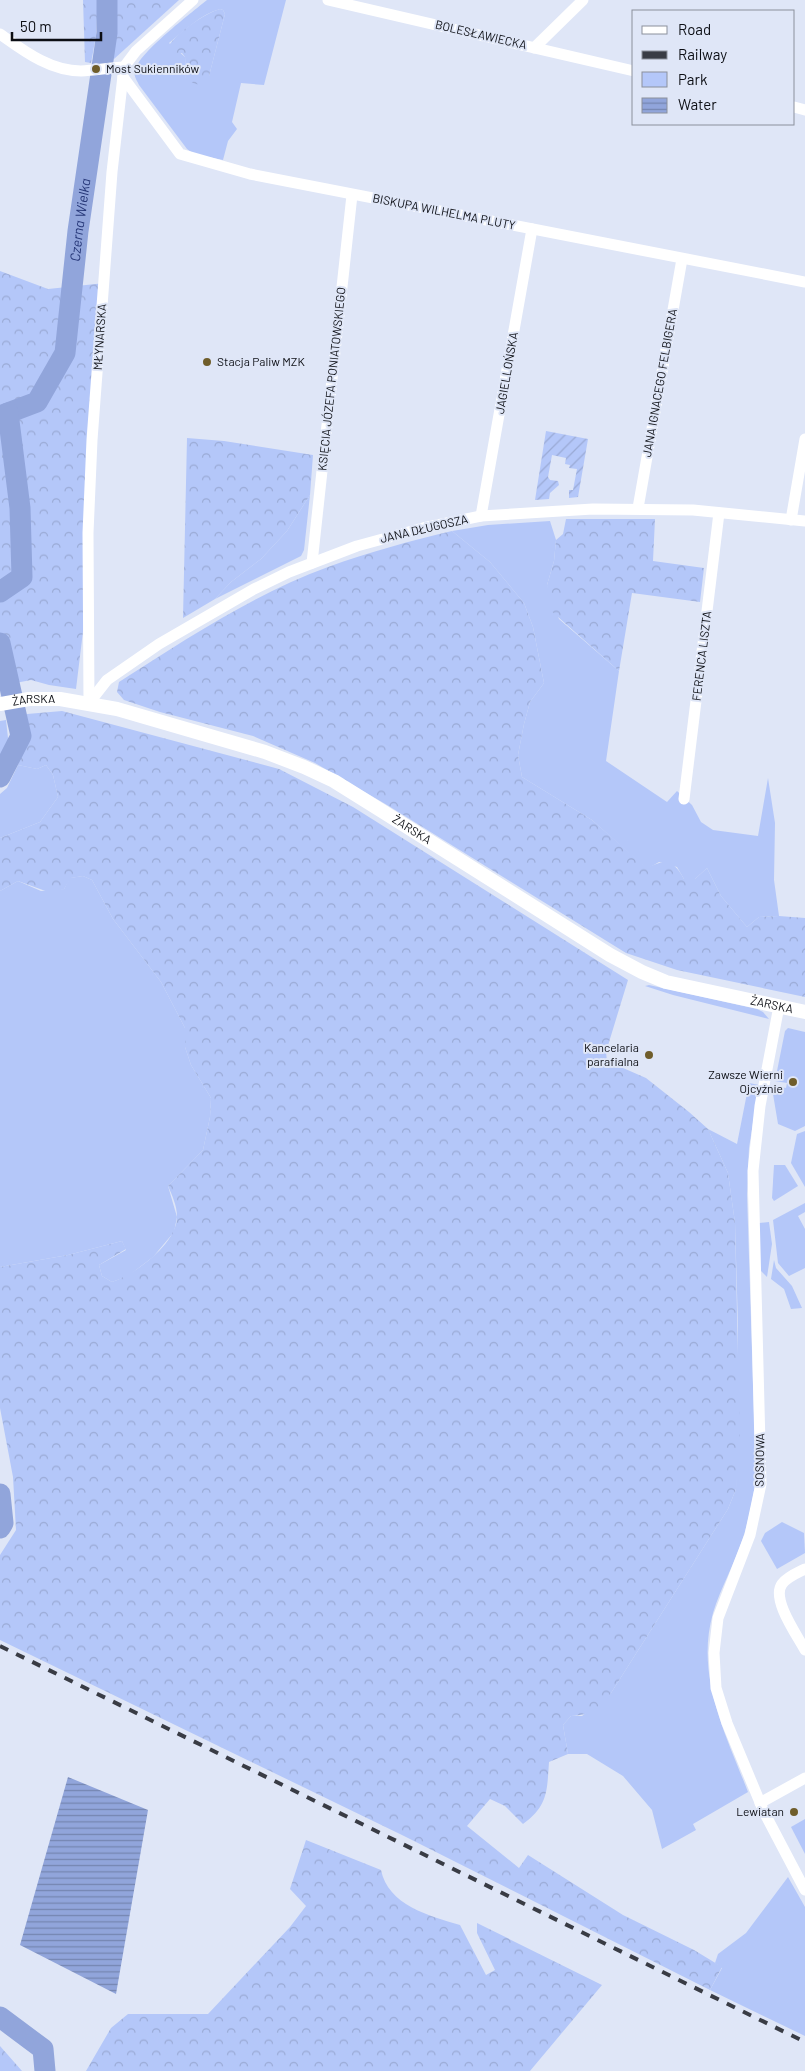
<svg xmlns="http://www.w3.org/2000/svg" width="805" height="2071" font-family="Barlow,sans-serif">
<defs>
<pattern id="forest-crowns" width="20" height="18" patternUnits="userSpaceOnUse" patternTransform="scale(1.25)"><rect width="20" height="18" fill="#b4c7f9"/><path d="M2 6a3 3 0 1 1 6 0M12 15a3 3 0 1 1 6 0" fill="none" stroke="#9aaad5"/></pattern>
<pattern id="garden-furrows" width="10" height="10" patternUnits="userSpaceOnUse" patternTransform="scale(1.25)"><rect width="10" height="10" fill="#b4c7f9"/><path d="M-1 1l2-2M0 10L10 0M9 11l2-2" fill="none" stroke="#9aaad5"/></pattern>
<pattern id="water-rules" width="6" height="5" patternUnits="userSpaceOnUse" patternTransform="scale(1.25)"><rect width="6" height="5" fill="#91a5db"/><path d="M0 2.5h6" fill="none" stroke="#7585b0"/></pattern>
</defs>
<rect width="100%" height="100%" fill="#dfe6f7"/>
<g fill="#b4c7f9" fill-rule="evenodd">
<path d="M207,0H286L264,85L241,83L232,122L237,129L228,141L223,160L194,154L187,149L139,85C137,80 133,76 135,70C139,53 191,13 207,0ZM220,9L223,10L225,14L209,76L186,79L185,57L169,43C184,31 201,14 220,9Z"/>
<path d="M310,495L304,550L301,556L215,599L231,582L261,559L287,531Z"/>
<path d="M550,521L556,540L554,561L547,585L559,619L619,671L606,761L667,802L677,791L692,805L701,822L713,830L758,836L768,778L775,823L774,880L779,916L759,917L747,927L721,896L707,868L695,879H684L677,867L659,862L647,869L592,820L522,777L518,755L524,724L530,702L544,683L533,627L524,603L490,562L452,531L488,525Z"/>
<path d="M6,720L9,747L0,763V721Z"/>
<path d="M18,765L37,769L46,765L53,775L58,797L40,822L0,838V794L7,788Z"/>
<path d="M83,876L92,880L113,919L161,982L185,1028V1047L191,1065L211,1098L210,1117L203,1150L168,1186L177,1217L174,1232L153,1257L128,1276L112,1282L102,1276L99,1265L126,1250L122,1241L68,1255L0,1267V891L18,881L41,891L64,889L70,878Z"/>
<path d="M649,985L757,1009L763,1012L769,1019L673,995L645,986Z"/>
<path d="M788,1028L805,1032V1126L795,1131L778,1124L773,1094L774,1086L786,1088L787,1083L775,1081L785,1031Z"/>
<path d="M749,1083L759,1085L749,1148L747,1194L756,1478C753,1498 749,1519 743,1538C735,1563 721,1587 713,1613C695,1676 726,1735 748,1792L693,1824L696,1830L662,1849L652,1810L623,1776L587,1754H568L563,1725L571,1716H582L611,1693L728,1509L736,1489L738,1326L735,1223L728,1173L708,1129L737,1144Z"/>
<path d="M805,1131V1187L791,1163L797,1134Z"/>
<path d="M774,1165H785L798,1186L774,1201L772,1198Z"/>
<path d="M805,1203V1212L798,1216L805,1229V1268L789,1276L778,1263L773,1220Z"/>
<path d="M769,1222L772,1244L767,1277L760,1270L759,1223Z"/>
<path d="M774,1260L776,1268L792,1286L802,1308L791,1309L784,1289L771,1279Z"/>
<path d="M782,1522L804,1533L805,1553L777,1569L761,1541L765,1533Z"/>
<path d="M805,1819V1854L791,1827Z"/>
<path d="M788,1877L805,1907V2036L710,1990L722,1968L715,1963L718,1954L746,1933Z"/>
</g>
<g fill="url(#forest-crowns)">
<path d="M83,0H98L96,36L91,63L85,62Z"/>
<path d="M114,0H179L114,59L111,53Z"/>
<path d="M220,9L223,10L225,14L209,76L205,85L195,84L186,79L185,57L182,53L170,56L167,49C173,35 205,13 220,9Z"/>
<path d="M0,271L48,289L105,283L86,607L76,689L49,685L31,680L0,686Z"/>
<path d="M187,438L224,441L313,455L310,495L287,531L261,559L231,582L215,599L183,618Z"/>
<path d="M566,519H655L653,561L704,568L700,602L632,593L619,671L549,609L547,585L554,561L556,540L563,534Z"/>
<path d="M452,531L490,562L524,603L533,627L544,683L530,702L524,724L518,755L522,777L592,820L647,868C666,859 673,859 684,879H695L707,868L721,896L747,927L759,917L779,916L805,918V997L677,970L626,953L387,805L315,763L253,736L160,712L124,700L117,692L119,682C186,639 254,594 328,567C369,552 410,541 452,531Z"/>
<path d="M62,711L279,769L353,807L628,980L606,1052L607,1061L646,1078L689,1112L708,1129L728,1173L735,1223L740,1444L736,1489L728,1509L611,1693C598,1708 593,1715 571,1716L563,1725L568,1754L549,1762C547,1791 548,1806 523,1824L505,1806L490,1799L467,1826L519,1868L528,1855L623,1915L694,1950L722,1967L710,1990L404,1836L0,1640V1555L16,1530L13,1477L0,1408V1267L68,1255L122,1241L126,1249L99,1265L102,1276L112,1282C134,1275 178,1243 177,1216C177,1206 172,1195 168,1186L203,1150L210,1117L211,1098L191,1065L185,1047V1028L161,982L113,919L92,880L83,876L71,878L64,889L51,893L18,881L0,891V838L40,822L58,797L53,775L46,765L37,769L18,765L25,742L27,714Z"/>
<path d="M306,1840L381,1870C388,1905 429,1916 460,1925L486,1975L495,1970L477,1933V1923L602,1985L530,2071H86L111,2028L128,2014H208L290,1927L306,1906L290,1889Z"/>
<path d="M0,2046L22,2071H0Z"/>
</g>
<path fill="url(#garden-furrows)" d="M546,431L588,439L578,497L569,498V490H573L577,469L569,468L570,465L565,464L566,458L552,455L548,477L550,480L558,481L559,485L550,493L549,499L535,500Z"/>
<path fill="url(#water-rules)" d="M68,1777L148,1810L116,1994L20,1945Z"/>
<g fill="none" stroke-linecap="round" stroke-linejoin="round">
<g stroke="#91a5db" stroke-width="21">
<path id="s1" d="M0,416L37,402L65,353L78,231L107,33V0"/>
<path d="M0,592L22,577L20,508L8,413"/>
<path d="M0,643L21,736L0,777"/>
<path d="M0,1494L3,1523L0,1528"/>
<path d="M0,2017L43,2049L45,2071"/>
</g>
<g stroke="#fff" stroke-width="11">
<path d="M328,0L634,71"/>
<path d="M0,34C24,51 50,71 81,71C95,70 110,68 124,67"/>
<path d="M534,48L583,0"/>
<path d="M123,77L180,154L250,174L805,282"/>
<path d="M794,107L805,110"/>
<path d="M638,508L682,259"/>
<path d="M481,516L532,229"/>
<path d="M791,520L805,439"/>
<path d="M312,563L352,195"/>
<path d="M89,703L107,680L159,644L254,589L289,572L357,546L423,528L481,516L593,509L693,510L805,521"/>
<path d="M89,703L88,533L92,440L112,172L124,67L136,51L193,0"/>
<path d="M684,799L719,513"/>
<path d="M779,1006L760,1106L753,1171L761,1484L750,1535L718,1618L714,1653L716,1688L727,1723L764,1812L805,1890"/>
<path d="M805,1569C797,1573 787,1577 782,1584C771,1599 797,1635 805,1650"/>
<path d="M760,1803L805,1778"/>
</g>
<path stroke="#fff" stroke-width="14" id="s2" d="M0,704L29,699H60L117,709L265,752L304,767L334,781L382,811L610,955L642,972L666,982L805,1012"/>
<path stroke="#393c45" stroke-width="4" stroke-dasharray="9 9" stroke-linecap="butt" d="M0,1646L805,2042"/>
</g>
<g fill="#6f5d2b" stroke="#dfe6f7" stroke-width="2">
<circle cx="96" cy="69" r="5"/>
<circle cx="207" cy="362" r="5"/>
<circle cx="649" cy="1055" r="5"/>
<circle cx="793" cy="1082" r="5"/>
<circle cx="794" cy="1812" r="5"/>
</g>
<g text-anchor="middle" stroke-width="4" stroke-linejoin="round" paint-order="stroke">
<g font-size="12" fill="#0c0e14" stroke="#dfe6f7">
<text transform="translate(481 35) rotate(13)" y="4">BOLESŁAWIECKA</text>
<text transform="translate(444 212) rotate(11)" y="4">BISKUPA WILHELMA PLUTY</text>
<text transform="translate(100 337) rotate(-86)" y="4">MŁYNARSKA</text>
<text transform="translate(507 373) rotate(-80)" y="4">JAGIELLOŃSKA</text>
<text transform="translate(332 379) rotate(-84)" y="4">KSIĘCIA JÓZEFA PONIATOWSKIEGO</text>
<text transform="translate(660 383) rotate(-80)" y="4">JANA IGNACEGO FELBIGERA</text>
<text transform="translate(424 529) rotate(-13)" y="4">JANA DŁUGOSZA</text>
<text transform="translate(702 656) rotate(-83)" y="4">FERENCA LISZTA</text>
<text dy="4" stroke="none"><textPath href="#s2" startOffset="34">ŻARSKA</textPath></text>
<text dy="4" stroke="none"><textPath href="#s2" startOffset="439">ŻARSKA</textPath></text>
<text dy="4" stroke="none"><textPath href="#s2" startOffset="844">ŻARSKA</textPath></text>
<text transform="translate(760 1460) rotate(-89)" y="4">SOSNOWA</text>
</g>
<g font-size="12" fill="#0c0e14" stroke="#dfe6f7" text-anchor="end">
<text x="106" y="73" text-anchor="start">Most Sukienników</text>
<text x="217" y="366" text-anchor="start">Stacja Paliw MZK</text>
<text x="639" y="1052">Kancelaria<tspan x="639" dy="14">parafialna</tspan></text>
<text x="783" y="1079">Zawsze Wierni<tspan x="783" dy="14">Ojcyźnie</tspan></text>
<text x="784" y="1816">Lewiatan</text>
</g>
<g font-size="14" font-style="italic" fill="#273879" stroke="#dfe6f7">
<text dy="5" stroke="none"><textPath href="#s1" startOffset="230">Czerna Wielka</textPath></text>
</g>
</g>
<rect x="632" y="10" width="162" height="115" fill="#dfe6f7" stroke="#8b909c"/>
<rect x="642" y="26" width="25" height="8" fill="#ffffff" stroke="#8b909c"/>
<text x="678" y="35" font-size="15" fill="#0c0e14">Road</text>
<rect x="642" y="51" width="25" height="8" fill="#393c45" stroke="#8b909c"/>
<text x="678" y="60" font-size="15" fill="#0c0e14">Railway</text>
<rect x="642" y="72" width="25" height="15" fill="#b4c7f9" stroke="#8b909c"/>
<text x="678" y="85" font-size="15" fill="#0c0e14">Park</text>
<rect x="642" y="98" width="25" height="15" fill="url(#water-rules)" stroke="#8b909c"/>
<text x="678" y="110" font-size="15" fill="#0c0e14">Water</text>
<path d="M12 32v8h89v-8" fill="none" stroke="#0c0e14" stroke-width="2.5"/>
<text x="20" y="32" font-size="15" fill="#0c0e14" stroke="#dfe6f7" stroke-width="4" paint-order="stroke">50 m</text>
</svg>
